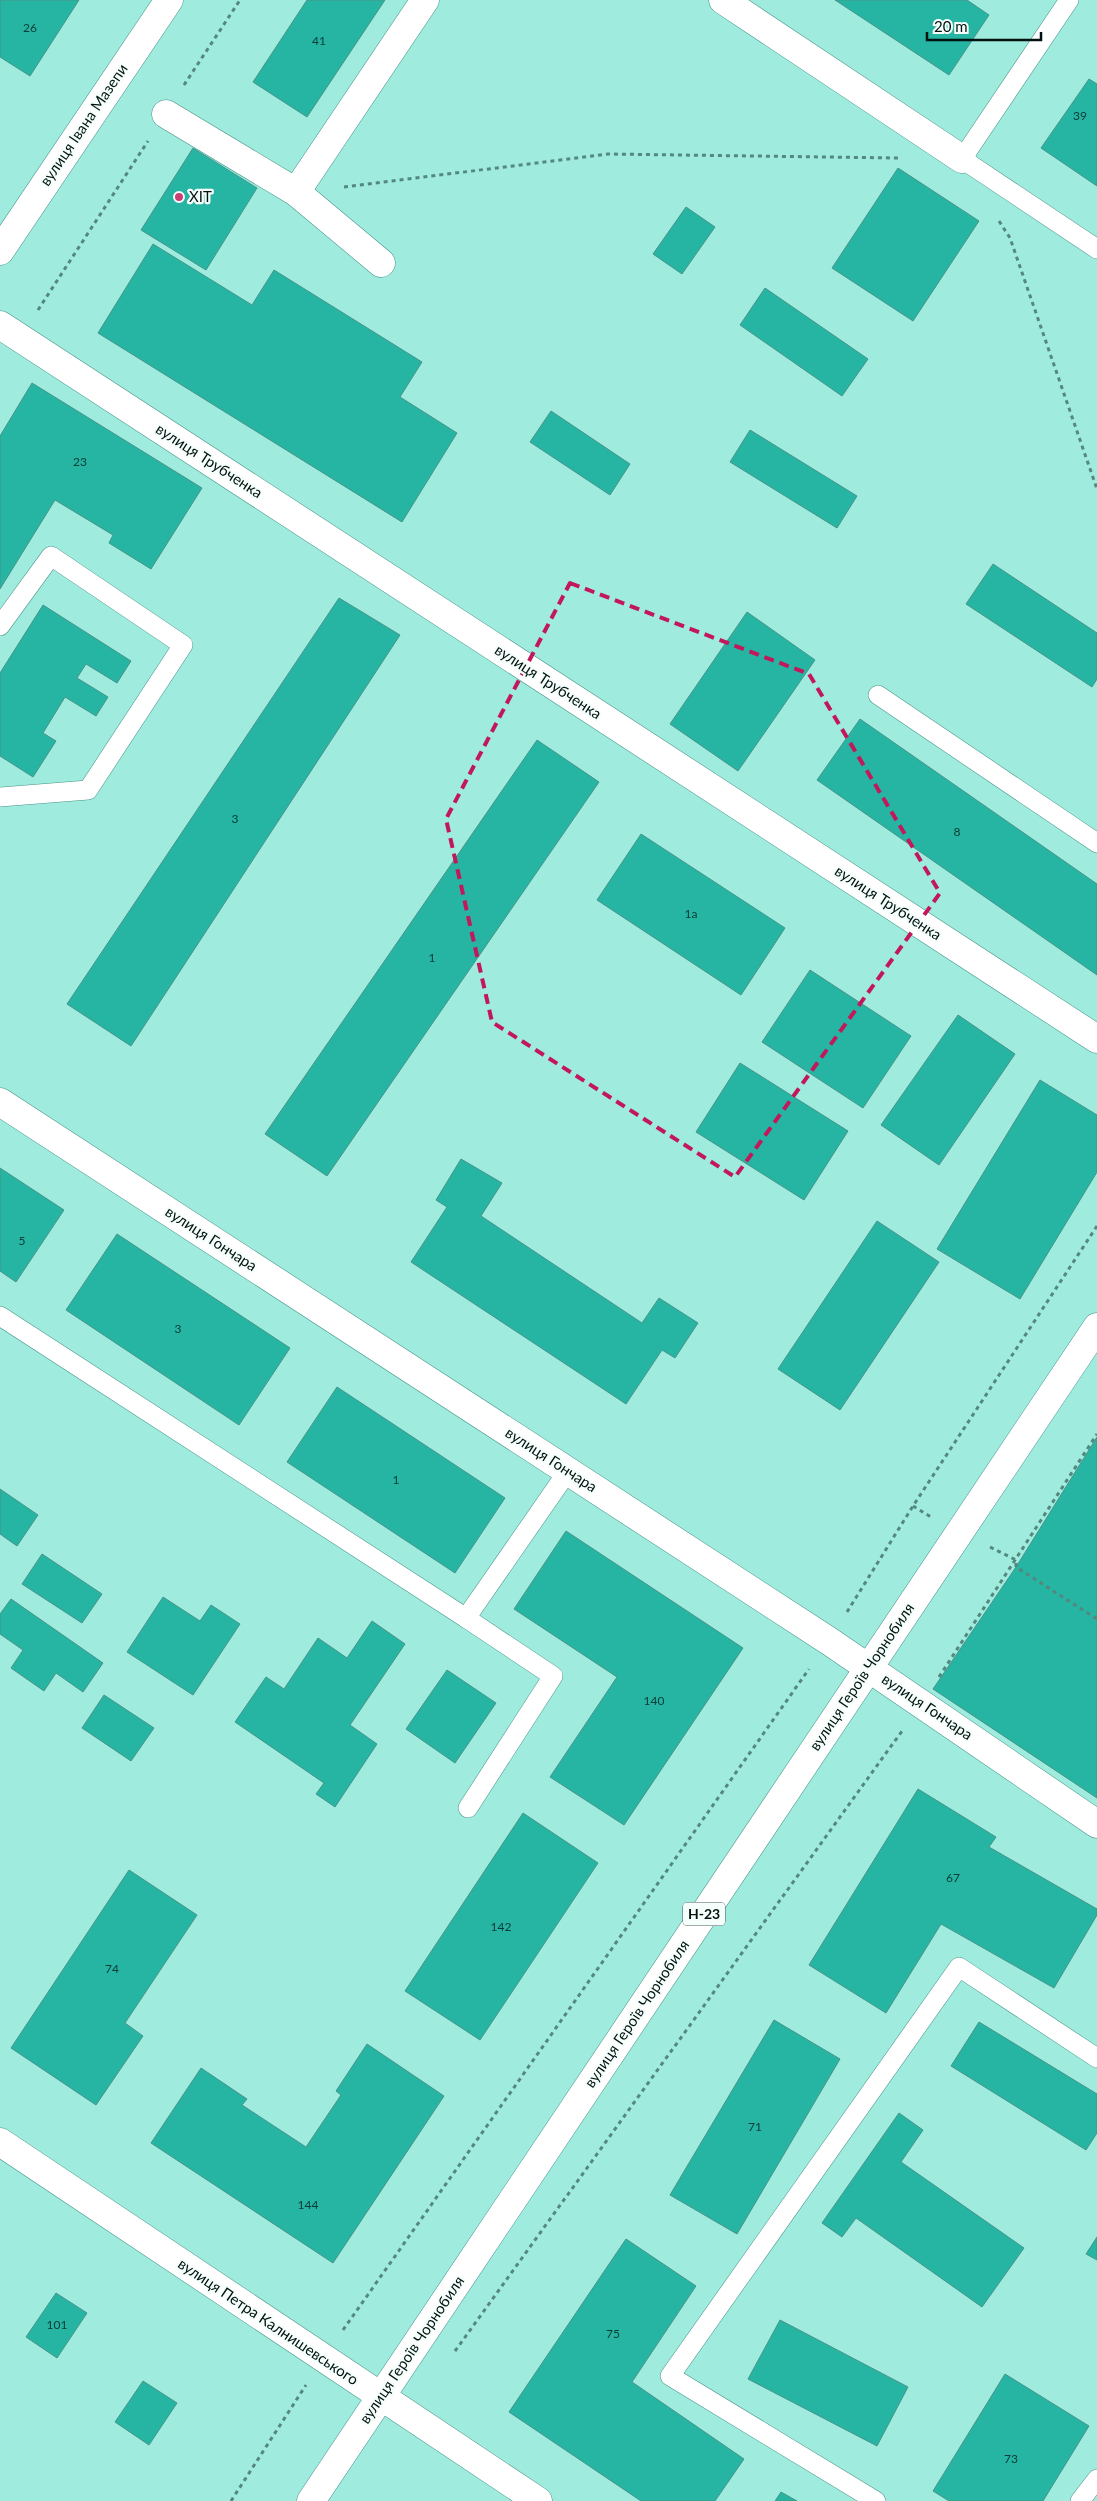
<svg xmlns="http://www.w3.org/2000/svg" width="1097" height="2501" font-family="Lato,sans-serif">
<rect width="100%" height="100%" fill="#9fecdf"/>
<g fill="#26b4a3" stroke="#489489">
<path d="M0,0H79L30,76L0,57Z"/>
<path d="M307,0H385L307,117L253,82Z"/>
<path d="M835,0H967L989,15L949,75Z"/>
<path d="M1089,79L1097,84V186L1041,148Z"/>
<path d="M193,148L257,188L206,270L141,230Z"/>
<path d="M898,168L979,221L913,321L832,268Z"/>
<path d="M686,207L715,227L682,274L653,254Z"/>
<path d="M153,244L252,305L274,270L422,362L400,397L457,433L402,522L98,333Z"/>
<path d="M765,288L868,359L842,396L740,325Z"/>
<path d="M32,383L202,488L151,569L109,543L113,535L55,500L0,589V436Z"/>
<path d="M551,411L630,464L610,495L530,442Z"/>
<path d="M750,430L857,496L837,528L730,462Z"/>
<path d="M993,564L1097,633V679L1092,687L966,604Z"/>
<path d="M339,598L400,635L131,1046L67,1004Z"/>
<path d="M43,605L131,661L117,683L86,664L77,678L108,697L96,716L65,697L43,733L56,741L33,777L0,756V673Z"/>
<path d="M747,612L815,660L738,771L670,724Z"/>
<path d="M860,719L1097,884V975L817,780Z"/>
<path d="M537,740L599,782L327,1176L265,1134Z"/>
<path d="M641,834L785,928L741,995L597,900Z"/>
<path d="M810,970L911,1036L863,1108L762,1042Z"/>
<path d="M958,1015L1015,1054L939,1165L881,1125Z"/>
<path d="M740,1063L848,1131L804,1200L696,1132Z"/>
<path d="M1040,1080L1097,1115V1172L1020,1299L937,1249Z"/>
<path d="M461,1159L502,1183L481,1216L642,1323L659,1298L698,1323L675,1358L662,1350L626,1404L411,1262L447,1207L436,1200Z"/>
<path d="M0,1168L64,1210L16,1282L0,1271Z"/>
<path d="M877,1221L939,1262L840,1410L778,1369Z"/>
<path d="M117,1234L290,1348L239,1425L66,1310Z"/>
<path d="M337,1387L505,1498L455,1573L287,1462Z"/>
<path d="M1097,1437V1798L933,1689L1016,1567Z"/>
<path d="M0,1489L38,1515L17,1546L0,1534Z"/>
<path d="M566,1531L743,1648L624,1825L550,1777L617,1677L514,1609Z"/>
<path d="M42,1554L102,1594L82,1623L22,1584Z"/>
<path d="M163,1597L200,1621L211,1605L240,1624L193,1695L127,1652Z"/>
<path d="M11,1599L103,1663L83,1692L56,1673L44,1691L11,1668L23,1650L0,1634V1614Z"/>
<path d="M372,1621L405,1644L350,1725L377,1744L335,1807L316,1794L324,1783L235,1722L266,1677L284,1689L318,1638L347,1658Z"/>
<path d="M447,1670L496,1703L455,1763L406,1729Z"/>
<path d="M104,1695L154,1728L131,1761L82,1728Z"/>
<path d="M918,1789L996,1837L989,1847L1097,1909V1915L1054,1988L941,1924L886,2013L809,1965Z"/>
<path d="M523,1813L598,1863L480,2040L405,1991Z"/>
<path d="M129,1870L197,1915L125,2023L143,2036L96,2105L11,2048Z"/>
<path d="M774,2020L840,2059L737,2234L670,2195Z"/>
<path d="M979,2022L1097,2094V2133L1086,2150L951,2066Z"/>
<path d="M367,2044L444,2096L333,2263L151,2143L201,2068L247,2099L242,2105L306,2147L341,2095L336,2091Z"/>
<path d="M899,2113L923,2130L901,2162L1024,2248L982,2307L856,2218L842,2237L822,2223Z"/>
<path d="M1097,2237V2260L1086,2254Z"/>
<path d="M626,2239L696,2286L632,2382L744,2459L715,2501H641L509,2412Z"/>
<path d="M56,2293L87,2313L57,2358L26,2337Z"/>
<path d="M780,2320L908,2387L877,2446L748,2379Z"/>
<path d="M1005,2374L1089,2426L1043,2501H949L933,2491Z"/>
<path d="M143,2381L177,2403L149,2445L115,2422Z"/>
<path d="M781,2492L797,2501H775Z"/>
</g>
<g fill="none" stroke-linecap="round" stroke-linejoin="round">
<defs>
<g id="service">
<path d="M1069,0L962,159L1097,249"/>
<path d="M0,626L51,556L183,645L88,790L0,797"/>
<path d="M878,695L1097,843"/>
<path d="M0,1316L466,1618L568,1471"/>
<path d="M466,1618L553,1676L468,1808"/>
<path d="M876,2501L670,2376L959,1967L1097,2058"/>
<path d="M1080,2501L1097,2479"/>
</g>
<g id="minor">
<path d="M723,0L962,159"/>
<path d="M166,114L296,192L425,0"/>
<path d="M296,192L381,263"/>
<path d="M0,251L169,0"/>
<path d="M0,325L1097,1039"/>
<path d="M0,1102L829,1641L1097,1824"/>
<path d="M0,2142L538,2501"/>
</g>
<path id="primary" d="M311,2501L1097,1327"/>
</defs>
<use href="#service" stroke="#479388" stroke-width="20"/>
<use href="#minor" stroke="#479388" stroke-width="29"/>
<use href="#primary" stroke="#479388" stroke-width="29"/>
<g stroke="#55877f" stroke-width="3" stroke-dasharray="4 4" stroke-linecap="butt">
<path d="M184,85L240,0"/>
<path d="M344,187L608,154L898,158"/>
<path d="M999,221L1010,238L1097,489"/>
<path d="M38,310L148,141"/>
<path d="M913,1506L931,1517"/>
<path d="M990,1547L1016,1560V1567L1097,1619"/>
<path d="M847,1612L913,1506L1097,1226"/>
<path d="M939,1677L1097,1434"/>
<path d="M343,2330L809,1669"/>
<path d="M455,2351L902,1731"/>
<path d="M231,2501L306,2385"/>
</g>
<use href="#service" stroke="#fff" stroke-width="19"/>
<use href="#minor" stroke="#fff" stroke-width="28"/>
<use href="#primary" stroke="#fff" stroke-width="28"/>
</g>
<path fill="none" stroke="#c2185b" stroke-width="4" stroke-dasharray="10 6" stroke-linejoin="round" d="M570,583L809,674L940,893L735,1177L492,1022L446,819Z"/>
<circle fill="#cb3f71" stroke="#f6fefc" stroke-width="2" cx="179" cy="197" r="5"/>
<g text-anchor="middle" stroke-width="4.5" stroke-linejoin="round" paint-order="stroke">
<g font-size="12" fill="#0a3b35">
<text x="30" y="32">26</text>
<text x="319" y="45">41</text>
<text x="1080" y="120">39</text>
<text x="80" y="466">23</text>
<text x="235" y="823">3</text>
<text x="957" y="836">8</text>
<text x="691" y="918">1а</text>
<text x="432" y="962">1</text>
<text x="22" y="1245">5</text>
<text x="178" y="1333">3</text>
<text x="396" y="1484">1</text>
<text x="654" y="1705">140</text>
<text x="953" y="1882">67</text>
<text x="501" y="1931">142</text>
<text x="112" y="1973">74</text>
<text x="755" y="2131">71</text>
<text x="308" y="2209">144</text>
<text x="57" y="2329">101</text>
<text x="613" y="2338">75</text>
<text x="1011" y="2463">73</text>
</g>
<rect fill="#f6fefc" stroke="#4a5a57" stroke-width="1" x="683" y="1902.5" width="42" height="23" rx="4"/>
<g font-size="14" font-weight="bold" fill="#001310">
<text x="704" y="1919">Н-23</text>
</g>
<g font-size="15" fill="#001310" stroke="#f6fefc">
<text transform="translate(84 125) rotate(-56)" y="5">вулиця Івана Мазепи</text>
<text transform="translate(209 461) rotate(33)" y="5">вулиця Трубченка</text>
<text transform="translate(548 682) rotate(33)" y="5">вулиця Трубченка</text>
<text transform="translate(888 903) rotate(33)" y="5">вулиця Трубченка</text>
<text transform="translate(211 1239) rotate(33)" y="5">вулиця Гончара</text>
<text transform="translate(551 1460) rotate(33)" y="5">вулиця Гончара</text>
<text transform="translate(862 1677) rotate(-56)" y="5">вулиця Героїв Чорнобиля</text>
<text transform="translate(927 1707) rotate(34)" y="5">вулиця Гончара</text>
<text transform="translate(637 2014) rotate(-56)" y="5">вулиця Героїв Чорнобиля</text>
<text transform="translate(268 2322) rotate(34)" y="5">вулиця Петра Калнишевського</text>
<text transform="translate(412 2350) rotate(-56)" y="5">вулиця Героїв Чорнобиля</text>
</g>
<g font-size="15" fill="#001310" stroke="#f6fefc" text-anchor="start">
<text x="189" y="202">ХІТ</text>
</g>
</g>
<path d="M927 32v8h114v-8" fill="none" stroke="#001310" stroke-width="2.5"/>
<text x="934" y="32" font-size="15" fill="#001310" stroke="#f6fefc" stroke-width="4" paint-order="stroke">20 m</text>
</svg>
